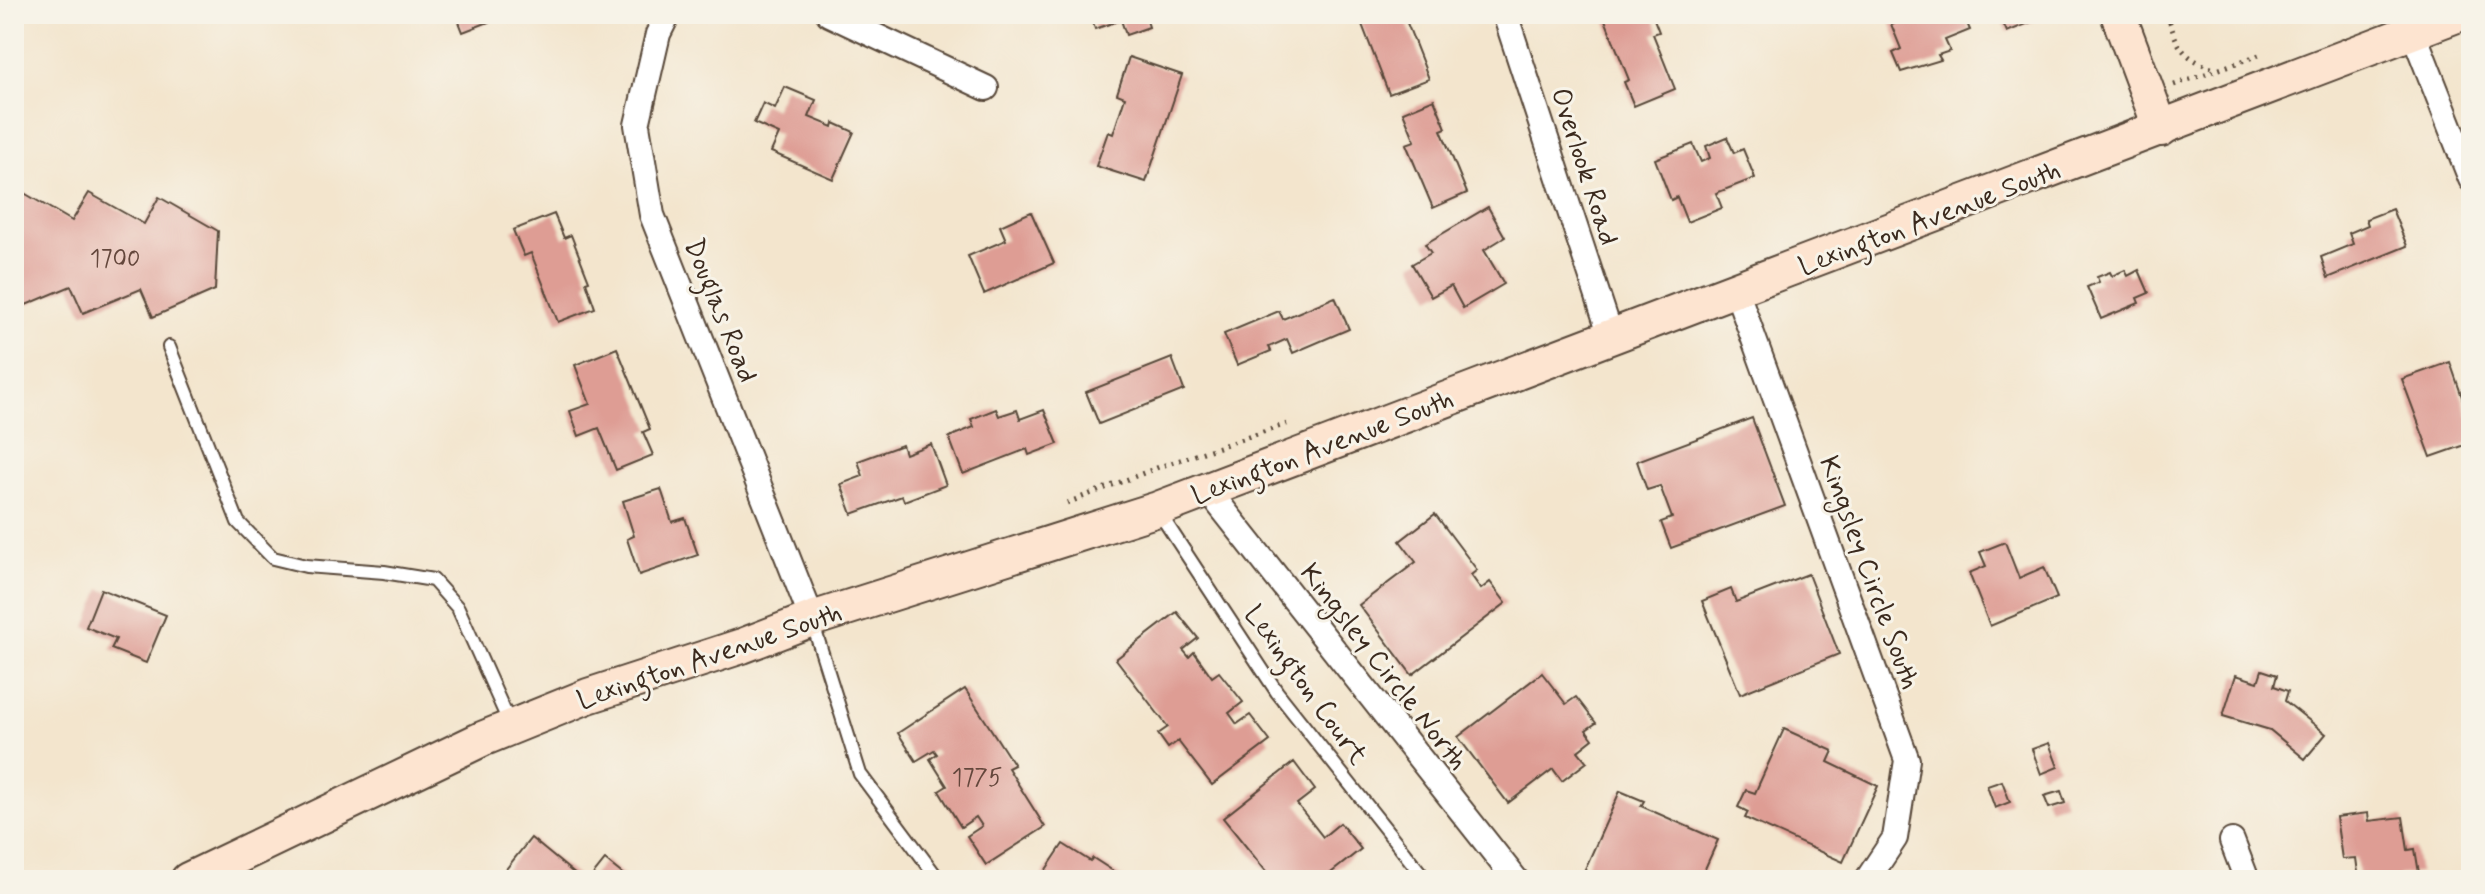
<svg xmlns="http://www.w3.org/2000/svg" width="2485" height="894" font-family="Mynerve,sans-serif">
<rect width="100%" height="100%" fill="#f7f3e8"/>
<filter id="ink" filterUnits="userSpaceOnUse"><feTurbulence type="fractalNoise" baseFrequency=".0125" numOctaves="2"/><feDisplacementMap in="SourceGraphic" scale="16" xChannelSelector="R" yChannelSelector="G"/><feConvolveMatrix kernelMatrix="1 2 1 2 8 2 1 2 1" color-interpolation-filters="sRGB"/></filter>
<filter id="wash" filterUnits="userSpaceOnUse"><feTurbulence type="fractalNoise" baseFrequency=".006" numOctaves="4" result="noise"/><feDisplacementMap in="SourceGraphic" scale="32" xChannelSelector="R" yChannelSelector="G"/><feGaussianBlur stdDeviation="1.8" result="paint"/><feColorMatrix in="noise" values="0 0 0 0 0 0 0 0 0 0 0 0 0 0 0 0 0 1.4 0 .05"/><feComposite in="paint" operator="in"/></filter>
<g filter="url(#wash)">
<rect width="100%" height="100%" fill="#f3e5cd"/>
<g id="blocks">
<g fill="#de9d94">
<path d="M456,14H509L463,32Z"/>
<path d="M1090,14H1145L1149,27L1126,35L1121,20L1095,29Z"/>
<path d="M1358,14H1399L1401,19L1405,18L1429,79L1389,94Z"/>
<path d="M1612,14H1652L1659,32L1653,34L1675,89L1634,106L1624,82L1629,80L1604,17Z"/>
<path d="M1932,14H1963L1970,30L1945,40L1950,51L1938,55L1941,60L1901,72L1893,53L1901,49L1891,24L1914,15L1918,24L1934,18Z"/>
<path d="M1999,14H2037L2039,19L2007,32Z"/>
<path d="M1129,57L1182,75L1146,182L1096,166L1108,132L1113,134L1125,97L1117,94Z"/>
<path d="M785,87L816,100L809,117L833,127L834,123L854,132L833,179L771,152L779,134L754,123L763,103L775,109Z"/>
<path d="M1434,99L1446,128L1441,130L1467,193L1433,208L1406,144L1415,141L1403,112Z"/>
<path d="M1727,137L1734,153L1743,149L1755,178L1716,193L1722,208L1687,222L1677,197L1671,200L1655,159L1693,144L1701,162L1710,158L1706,146Z"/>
<path d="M19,190L72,221L89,193L144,224L159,197L218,231L215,290L153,317L141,289L83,313L71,286L14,310V199Z"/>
<path d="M1488,207L1505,237L1484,250L1504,284L1463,308L1451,286L1431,297L1412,264L1431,253L1425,244Z"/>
<path d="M2392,209L2407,246L2328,278L2321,257L2353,244L2349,233L2368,225L2366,219Z"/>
<path d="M1031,212L1054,263L984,294L968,256L1006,240L1000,226Z"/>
<path d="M554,214L564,238L571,235L589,281L586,282L595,308L558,322L531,253L524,256L513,230Z"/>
<path d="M2125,270L2128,276L2139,270L2149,293L2137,298L2139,303L2101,319L2087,287L2099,282L2097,277L2110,272L2112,276Z"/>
<path d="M1335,297L1349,329L1293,353L1287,339L1269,347L1271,351L1237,365L1224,334L1279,311L1283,319Z"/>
<path d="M617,348L650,429L643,432L653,455L616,470L599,428L579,436L570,411L590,404L575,365Z"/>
<path d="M1172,358L1184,390L1099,424L1086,392Z"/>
<path d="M2450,362L2471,423V443L2431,457L2402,379Z"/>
<path d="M996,409L999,416L1017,410L1020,419L1044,410L1058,444L1029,455L1027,449L963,474L949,437L974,427L971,419Z"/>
<path d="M1752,418L1785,506L1671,548L1661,522L1672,518L1660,486L1647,490L1637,461Z"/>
<path d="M931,444L946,485L904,501L902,496L852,514L841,484L863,476L858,461L902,445L905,454Z"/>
<path d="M661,489L672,522L685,518L698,555L639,575L627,539L634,536L623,501Z"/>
<path d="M1435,514L1477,570L1471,575L1481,589L1490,582L1506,603L1412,675L1359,605L1416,562L1400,541Z"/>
<path d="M2005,542L2019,578L2044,567L2057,598L1990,626L1969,573L1986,566L1980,552Z"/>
<path d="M1808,574L1839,654L1740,694L1702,601L1731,589L1736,602Z"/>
<path d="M101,589L166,615L146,663L111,649L116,639L86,627Z"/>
<path d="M1177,612L1198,638L1183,650L1189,657L1194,652L1212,677L1219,672L1243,702L1229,713L1237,724L1250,715L1270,741L1212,785L1178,741L1168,748L1158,734L1168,727L1116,659Z"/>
<path d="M2262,670L2277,675L2274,686L2288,691L2285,701L2326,734L2305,759L2270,730L2223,716L2236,675L2258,682Z"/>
<path d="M1542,673L1566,704L1576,697L1596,723L1586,730L1593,739L1578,751L1587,762L1562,781L1553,769L1508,803L1458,737Z"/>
<path d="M965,689L1014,765L1008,768L1045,827L986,865L967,836L982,826L976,817L961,827L939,791L947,786L930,759L937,754L934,750L916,761L898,733Z"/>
<path d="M1784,729L1833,751L1828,762L1878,786L1843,862L1745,818L1748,812L1738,807L1746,790L1755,793Z"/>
<path d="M2049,743L2058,767L2041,774L2032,749Z"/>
<path d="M1294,762L1315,790L1297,804L1323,837L1340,823L1361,849L1322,880H1273L1223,818Z"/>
<path d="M2002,781L2010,802L1995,808L1987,786Z"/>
<path d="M1620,791L1644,801L1641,806L1718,840L1700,880L1581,878Z"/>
<path d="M2061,791L2065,803L2049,808L2044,796Z"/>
<path d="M2368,813L2369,821L2403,817L2408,850L2415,849L2419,873L2398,875L2399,880H2359L2356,858L2342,859L2336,817Z"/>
<path d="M531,838L582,880H511L503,873Z"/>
<path d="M1063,844L1090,861L1093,858L1127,880H1039Z"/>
<path d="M605,860L630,880H589Z"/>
</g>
</g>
</g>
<g filter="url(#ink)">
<use href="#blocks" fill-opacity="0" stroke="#574638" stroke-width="2"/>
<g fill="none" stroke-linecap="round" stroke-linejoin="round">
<defs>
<g id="lane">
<path d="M169,347L238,522L273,558L306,566L384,572L433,580L458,608L510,724"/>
<path d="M1158,511L1277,692L1426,880"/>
<path d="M812,621L860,774L939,880"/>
</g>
<g id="street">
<path d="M668,14L658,34L637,125L652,215L812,619"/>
<path d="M829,14L986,88"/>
<path d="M1505,14L1611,336"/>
<path d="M2413,32L2471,179"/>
<path d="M1736,290L1907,760L1895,838L1867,880"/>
<path d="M1207,489L1516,880"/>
<path d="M2232,841L2247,880"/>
</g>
<g id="secondary">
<path d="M2118,14L2161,129"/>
<path d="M188,880L482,739L588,696L742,646L812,619L1158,509L2459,14"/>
</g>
</defs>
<use href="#lane" stroke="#574638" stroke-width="16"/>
<use href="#street" stroke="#574638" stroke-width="28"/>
<use href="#secondary" stroke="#574638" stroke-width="38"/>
<g stroke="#574638" stroke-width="5" stroke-dasharray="2 6" stroke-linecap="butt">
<path d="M2167,14C2178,47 2180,56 2214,69"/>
<path d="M2174,85L2259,55"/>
<path d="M1067,503L1159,467L1287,424"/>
</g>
<use href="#lane" stroke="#fff" stroke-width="12"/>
<use href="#street" stroke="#fff" stroke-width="24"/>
<use href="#secondary" stroke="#fde4d0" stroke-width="34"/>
</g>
</g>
<g text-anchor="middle" stroke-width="6" stroke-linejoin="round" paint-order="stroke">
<g font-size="24" fill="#64473c">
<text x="115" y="266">1700</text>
<text x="977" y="785">1775</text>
</g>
<g font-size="28" fill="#3b2a1e" stroke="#f7f3e8">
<text transform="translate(1586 166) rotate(72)" y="10">Overlook Road</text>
<text transform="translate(1929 217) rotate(-21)" y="10">Lexington Avenue South</text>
<text transform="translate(722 310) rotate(68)" y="10">Douglas Road</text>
<text transform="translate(1322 446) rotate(-21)" y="10">Lexington Avenue South</text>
<text transform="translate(1871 572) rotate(70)" y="10">Kingsley Circle South</text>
<text transform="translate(709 655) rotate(-19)" y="10">Lexington Avenue South</text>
<text transform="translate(1385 666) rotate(52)" y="10">Kingsley Circle North</text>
<text transform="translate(1307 684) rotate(54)" y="10">Lexington Court</text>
</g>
</g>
<rect width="2485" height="894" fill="none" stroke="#f7f3e8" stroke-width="48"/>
</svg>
